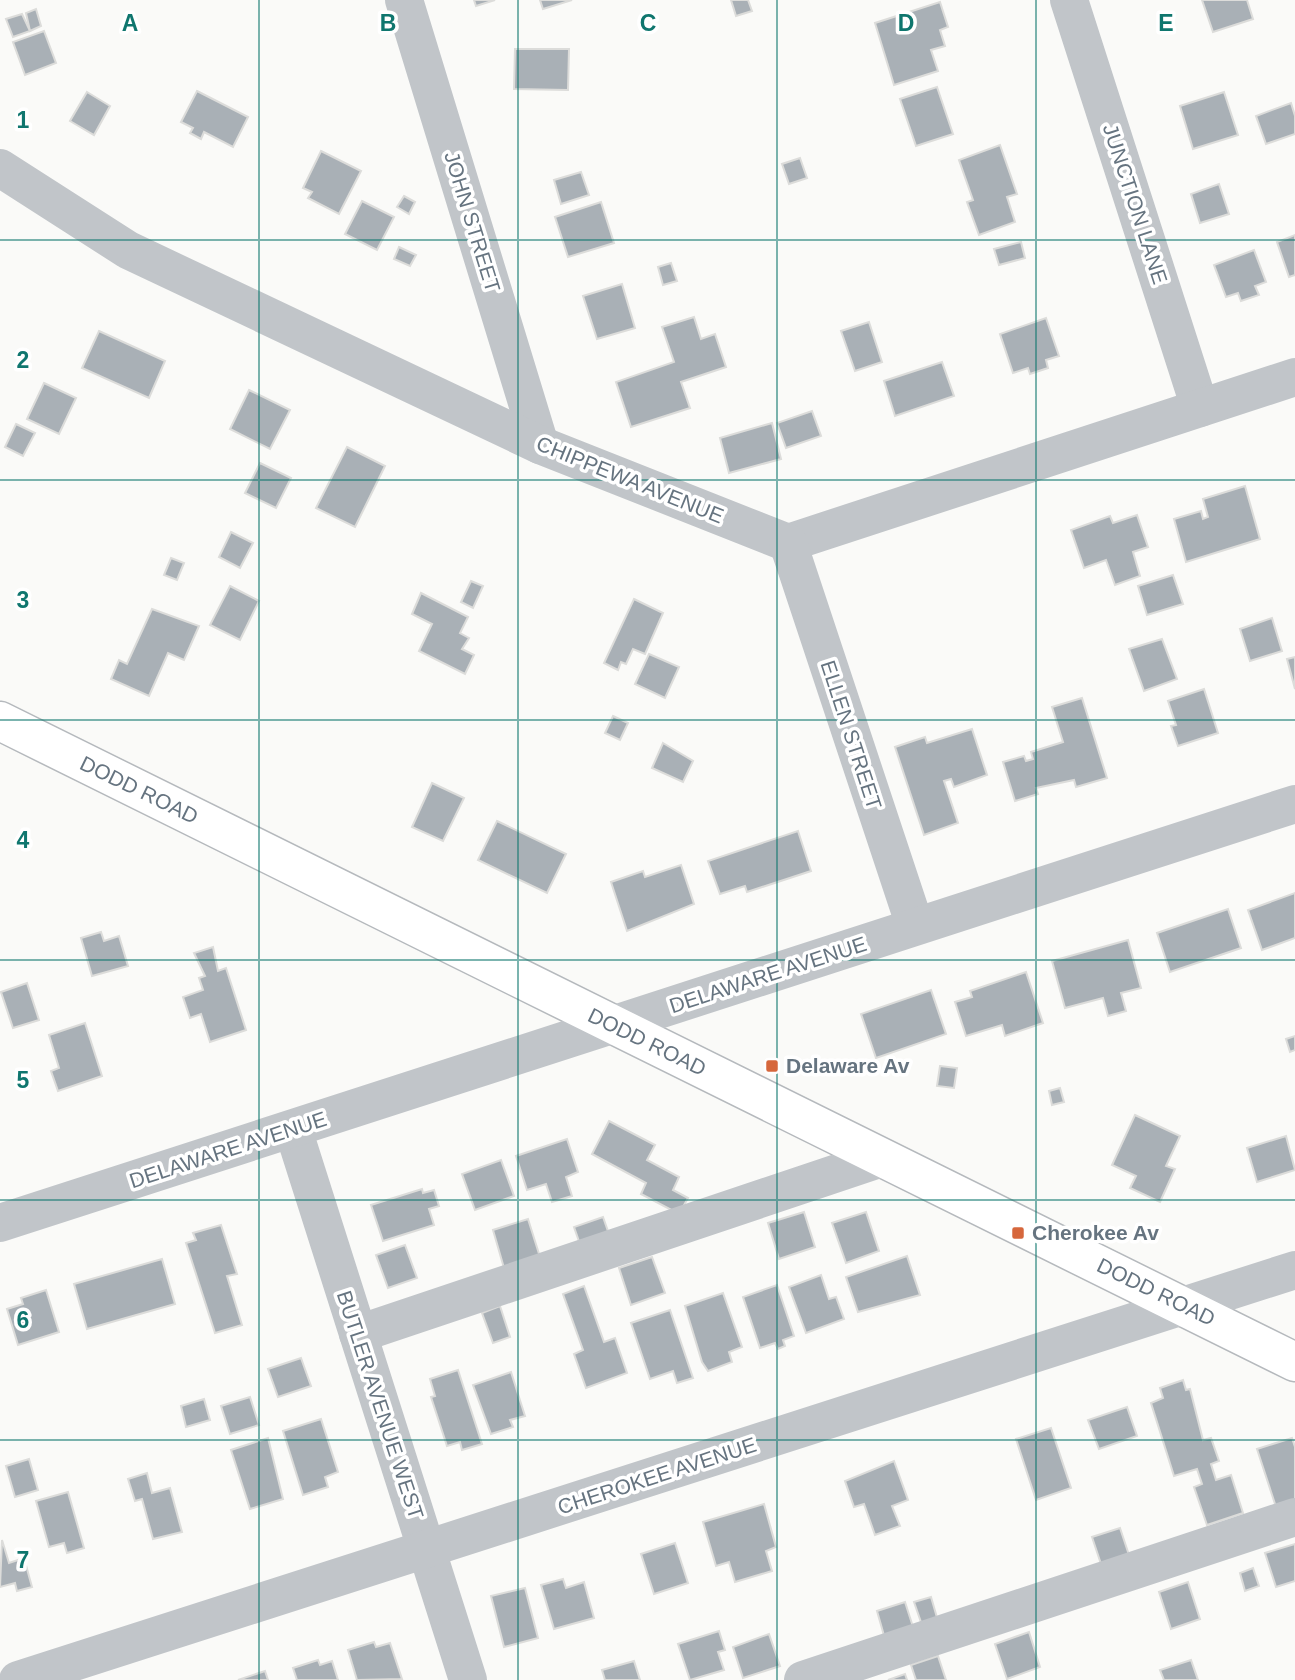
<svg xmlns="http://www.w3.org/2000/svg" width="1295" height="1680" font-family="Helvetica,sans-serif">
<rect width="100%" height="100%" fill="#fafaf8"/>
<g fill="#a9b0b6" stroke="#dcdcda" stroke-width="2">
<path d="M474,0H495L476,6Z"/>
<path d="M540,0H572L543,9Z"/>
<path d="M731,0H748L752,11L736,16Z"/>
<path d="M1202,0H1247L1253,19L1213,32Z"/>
<path d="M940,2L948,27L940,30L945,46L931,50L938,71L894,85L875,23Z"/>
<path d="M36,9L41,26L30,31L26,13Z"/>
<path d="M22,14L30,31L13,37L6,19Z"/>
<path d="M44,31L56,63L25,75L13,42Z"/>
<path d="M515,49H569L568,90L514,89Z"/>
<path d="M937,87L953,134L916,146L900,99Z"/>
<path d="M197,91L248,117L233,147L204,132L201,139L190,133L193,128L181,122Z"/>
<path d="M87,92L110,106L94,135L70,121Z"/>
<path d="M1224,92L1238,135L1193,149L1180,106Z"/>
<path d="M1291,103L1295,116V134L1266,144L1256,116Z"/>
<path d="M1000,145L1017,194L1007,197L1015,222L979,235L967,202L973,200L959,160Z"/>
<path d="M321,151L361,171L339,214L308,198L312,192L303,188Z"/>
<path d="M800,158L807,178L789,184L782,164Z"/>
<path d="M581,172L589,195L561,204L554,180Z"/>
<path d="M1219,184L1229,214L1200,223L1191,194Z"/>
<path d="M404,196L415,202L409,214L397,207Z"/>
<path d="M362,201L394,217L377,250L345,234Z"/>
<path d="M601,202L614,243L568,257L555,217Z"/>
<path d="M1295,235V275L1289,277L1277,242Z"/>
<path d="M1021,242L1025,258L999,265L994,249Z"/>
<path d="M399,247L416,255L410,266L394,259Z"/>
<path d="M1254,250L1266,282L1255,286L1259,295L1241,301L1238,293L1226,297L1214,265Z"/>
<path d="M671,263L677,281L663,285L658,267Z"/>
<path d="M622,284L635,328L597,339L583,296Z"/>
<path d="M694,317L701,339L715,334L726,367L681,382L690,408L631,427L616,382L674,362L662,327Z"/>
<path d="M1046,318L1059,356L1046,360L1048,368L1030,374L1028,368L1013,373L1000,334Z"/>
<path d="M869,322L882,362L855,371L841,331Z"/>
<path d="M99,331L165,361L149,398L82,368Z"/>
<path d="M942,362L954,396L895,416L884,381Z"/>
<path d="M44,383L76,398L59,434L27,419Z"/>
<path d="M249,390L290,410L270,449L230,429Z"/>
<path d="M812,411L821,436L786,448L777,423Z"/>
<path d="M772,423L781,459L729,473L720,438Z"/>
<path d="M16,424L35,433L23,456L5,447Z"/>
<path d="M347,447L385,466L355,527L316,508Z"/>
<path d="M260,463L291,478L276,508L245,493Z"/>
<path d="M1245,486L1260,539L1186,562L1174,519L1201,511L1203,519L1208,517L1203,499Z"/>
<path d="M1137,515L1148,547L1133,552L1140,576L1115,585L1106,560L1084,568L1071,530L1110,516L1113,523Z"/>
<path d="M231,532L253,543L240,568L219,557Z"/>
<path d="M171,558L184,563L177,580L164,575Z"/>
<path d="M1173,575L1183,604L1147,615L1138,586Z"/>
<path d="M471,581L483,586L473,608L461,602Z"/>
<path d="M230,586L259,601L240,640L210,625Z"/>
<path d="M421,593L468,617L460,633L469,638L462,649L474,655L465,674L419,651L432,624L412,614Z"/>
<path d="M634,599L663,613L645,654L633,649L626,664L621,662L618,670L604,663Z"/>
<path d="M152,609L199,626L184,660L168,653L149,696L111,679L119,660L127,664Z"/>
<path d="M1272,618L1282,651L1250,661L1240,629Z"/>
<path d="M1162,639L1177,679L1144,691L1129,649Z"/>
<path d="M649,654L679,667L665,698L635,684Z"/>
<path d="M1295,657V689L1287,659Z"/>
<path d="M1204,689L1218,733L1178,746L1171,726L1176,725L1168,701Z"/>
<path d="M1082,698L1107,778L1076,787L1074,780L1036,788L1038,794L1015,801L1003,762L1024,756L1026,761L1033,759L1031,752L1063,742L1052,707Z"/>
<path d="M613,716L628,723L620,740L605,733Z"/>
<path d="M972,729L987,775L954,787L951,779L944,781L958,823L924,835L895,747L925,737L927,743Z"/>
<path d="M663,743L693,761L683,782L652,768Z"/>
<path d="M432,783L464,798L443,841L412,827Z"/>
<path d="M497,821L566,854L547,893L478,860Z"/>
<path d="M798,831L811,871L747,892L745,886L720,894L708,861Z"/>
<path d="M681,865L694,904L627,931L611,882L643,871L645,877Z"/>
<path d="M1295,893V938L1262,950L1248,910Z"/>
<path d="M1228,909L1241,948L1170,972L1157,933Z"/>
<path d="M101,932L104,941L119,936L128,966L92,976L81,938Z"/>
<path d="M1128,940L1141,988L1121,993L1126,1011L1108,1016L1103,998L1065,1008L1052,961Z"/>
<path d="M213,947L218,971L226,968L246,1030L210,1042L201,1014L190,1018L183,997L203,990L199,978L205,976L194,953Z"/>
<path d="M1026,972L1043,1023L1005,1036L1002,1025L966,1036L955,1002L972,997L970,991Z"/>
<path d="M27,983L39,1020L13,1028L1,992Z"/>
<path d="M931,990L946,1034L876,1058L861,1014Z"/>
<path d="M85,1023L102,1076L58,1091L51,1071L59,1068L49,1035Z"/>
<path d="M1295,1036V1050L1290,1052L1286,1039Z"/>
<path d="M940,1066L957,1068L954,1088L937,1086Z"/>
<path d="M1060,1088L1064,1102L1052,1105L1049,1091Z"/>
<path d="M1135,1115L1180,1136L1166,1166L1175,1169L1160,1202L1130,1188L1136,1176L1112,1165Z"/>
<path d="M609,1121L655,1145L647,1160L679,1177L673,1190L688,1198L679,1214L641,1194L646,1183L592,1154Z"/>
<path d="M1286,1136L1295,1170L1257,1182L1247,1148Z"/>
<path d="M567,1139L578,1172L566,1177L572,1196L552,1202L546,1184L527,1190L516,1156Z"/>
<path d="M501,1160L514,1196L475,1210L462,1174Z"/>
<path d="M422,1189L423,1193L434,1190L439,1206L429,1209L434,1225L383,1241L371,1205Z"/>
<path d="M804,1212L815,1247L779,1259L768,1223Z"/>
<path d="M866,1212L879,1251L846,1263L832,1223Z"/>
<path d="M603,1217L610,1237L581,1247L574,1227Z"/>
<path d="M528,1219L540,1257L504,1268L493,1230Z"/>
<path d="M221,1225L237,1274L227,1276L242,1325L215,1333L186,1243L196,1240L193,1233Z"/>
<path d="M405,1245L417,1278L388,1288L376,1255Z"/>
<path d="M907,1256L920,1295L858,1312L846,1277Z"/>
<path d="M652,1257L665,1293L631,1305L619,1268Z"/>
<path d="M162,1259L175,1304L87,1329L74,1284Z"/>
<path d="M821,1275L829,1299L836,1297L844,1319L806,1333L789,1287Z"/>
<path d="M777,1285L794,1336L783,1340L785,1346L778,1349L775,1343L760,1348L743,1297Z"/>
<path d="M584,1286L604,1342L615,1338L627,1373L586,1388L574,1354L583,1350L563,1294Z"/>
<path d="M46,1290L59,1332L18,1345L7,1309L23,1304L21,1298Z"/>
<path d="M723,1293L742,1347L729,1352L732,1362L708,1371L702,1362L685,1306Z"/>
<path d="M500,1306L510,1337L493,1343L482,1313Z"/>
<path d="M670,1310L693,1378L677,1383L673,1371L650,1379L631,1323Z"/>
<path d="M301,1358L311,1386L278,1397L268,1369Z"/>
<path d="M458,1370L482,1444L462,1450L460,1442L447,1446L431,1397L435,1396L430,1379Z"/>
<path d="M511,1372L525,1416L510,1420L513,1427L491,1434L473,1385Z"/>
<path d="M1183,1380L1186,1390L1190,1389L1203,1440L1211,1438L1219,1461L1211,1464L1216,1480L1231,1475L1243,1513L1207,1525L1194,1487L1202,1484L1197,1469L1174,1476L1151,1403L1163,1398L1160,1388Z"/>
<path d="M250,1397L259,1425L230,1434L221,1406Z"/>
<path d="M204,1399L210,1420L186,1427L181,1406Z"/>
<path d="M1127,1407L1137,1436L1099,1449L1088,1420Z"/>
<path d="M321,1419L338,1472L325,1477L328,1487L303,1495L283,1431Z"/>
<path d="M1051,1428L1071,1488L1036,1500L1016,1439Z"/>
<path d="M268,1438L283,1499L250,1509L231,1450Z"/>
<path d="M1292,1438L1295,1447V1505L1277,1510L1257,1449Z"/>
<path d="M29,1459L38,1490L15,1497L6,1466Z"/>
<path d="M894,1461L908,1500L892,1506L900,1526L875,1535L864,1504L854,1507L845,1481Z"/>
<path d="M147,1473L152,1493L170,1488L182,1532L153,1539L142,1499L135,1501L128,1479Z"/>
<path d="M68,1492L84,1548L67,1553L64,1543L49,1547L36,1501Z"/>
<path d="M764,1504L776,1547L766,1551L772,1571L735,1582L729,1562L716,1566L703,1522Z"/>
<path d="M1120,1528L1129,1555L1101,1564L1092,1537Z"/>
<path d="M2,1540L9,1563L24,1558L32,1587L17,1591L15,1583L0,1587Z"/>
<path d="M675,1543L688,1583L654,1594L641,1554Z"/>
<path d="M1295,1544V1581L1276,1587L1265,1553Z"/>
<path d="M1253,1568L1259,1586L1245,1591L1240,1573Z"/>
<path d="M563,1579L566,1588L584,1582L594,1618L554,1629L541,1585Z"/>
<path d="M1188,1582L1200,1619L1171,1629L1159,1592Z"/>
<path d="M525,1588L538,1638L504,1647L491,1596Z"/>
<path d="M931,1597L938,1621L922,1625L914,1602Z"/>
<path d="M905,1602L914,1630L885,1639L877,1611Z"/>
<path d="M719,1631L725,1650L718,1652L724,1670L690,1680L678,1644Z"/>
<path d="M1029,1632L1040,1667L1007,1679L995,1644Z"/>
<path d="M769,1634L780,1666L743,1678L733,1647Z"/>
<path d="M374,1642L376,1647L390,1643L402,1679L357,1680L348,1650Z"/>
<path d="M938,1656L946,1680H916L911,1665Z"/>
<path d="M318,1660L320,1665L332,1661L338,1680H297L293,1668Z"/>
<path d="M1191,1660L1198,1680H1164L1160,1670Z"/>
<path d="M634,1661L640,1680H605L602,1670Z"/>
<path d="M265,1671L268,1680H238Z"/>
<path d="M905,1674L907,1680H888Z"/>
</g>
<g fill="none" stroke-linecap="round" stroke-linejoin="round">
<defs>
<path id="major" d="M0,721L1295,1362"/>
</defs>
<use href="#major" stroke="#b5b9bd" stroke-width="41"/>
<g stroke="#c1c5c9" stroke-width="38">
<path d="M404,0L540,445"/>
<path d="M1069,0L1200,408"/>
<path d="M0,168L128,250L540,445L788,543L1295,377"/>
<path d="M788,543L915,926"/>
<path d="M293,1129L468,1680"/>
<path d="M0,1223L1295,804"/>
<path d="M358,1334L882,1158"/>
<path d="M18,1680L1295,1270"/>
<path d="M803,1680L1295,1517"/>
</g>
<use href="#major" stroke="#fff" stroke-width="38"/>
</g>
<path fill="none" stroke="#0f766e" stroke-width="2" stroke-opacity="0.55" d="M259,0V1680M518,0V1680M777,0V1680M1036,0V1680M0,240H1295M0,480H1295M0,720H1295M0,960H1295M0,1200H1295M0,1440H1295"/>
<g fill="#d6673c" stroke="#fff" stroke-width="2.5">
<rect x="765" y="1059" width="14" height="14" rx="3.5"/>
<rect x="1011" y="1226" width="14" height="14" rx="3.5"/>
</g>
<g text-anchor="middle" stroke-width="7" stroke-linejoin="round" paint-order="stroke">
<g font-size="21" fill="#667480" stroke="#fff">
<text transform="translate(1135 204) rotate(72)" y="7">JUNCTION LANE</text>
<text transform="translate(472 222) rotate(73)" y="7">JOHN STREET</text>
<text transform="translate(630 480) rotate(22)" y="7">CHIPPEWA AVENUE</text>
<text transform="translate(851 735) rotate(72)" y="7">ELLEN STREET</text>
<text transform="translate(139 790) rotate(26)" y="7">DODD ROAD</text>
<text transform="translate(768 975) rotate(-18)" y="7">DELAWARE AVENUE</text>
<text transform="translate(647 1042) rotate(26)" y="7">DODD ROAD</text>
<text transform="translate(228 1150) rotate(-18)" y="7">DELAWARE AVENUE</text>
<text transform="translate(1156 1292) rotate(26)" y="7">DODD ROAD</text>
<text transform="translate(380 1405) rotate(72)" y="7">BUTLER AVENUE WEST</text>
<text transform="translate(657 1476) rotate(-18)" y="7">CHEROKEE AVENUE</text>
</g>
<g font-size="21" font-weight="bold" fill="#667480" stroke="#fff" text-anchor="start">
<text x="786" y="1073">Delaware Av</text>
<text x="1032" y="1240">Cherokee Av</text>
</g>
</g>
<g font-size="23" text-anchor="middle" font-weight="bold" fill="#0f766e" stroke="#fff" stroke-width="7" stroke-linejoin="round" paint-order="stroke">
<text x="130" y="31">A</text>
<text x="388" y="31">B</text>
<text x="648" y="31">C</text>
<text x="906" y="31">D</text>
<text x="1166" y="31">E</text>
<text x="23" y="128">1</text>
<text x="23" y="368">2</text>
<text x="23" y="608">3</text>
<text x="23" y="848">4</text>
<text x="23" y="1088">5</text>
<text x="23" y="1328">6</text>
<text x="23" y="1568">7</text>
</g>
</svg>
